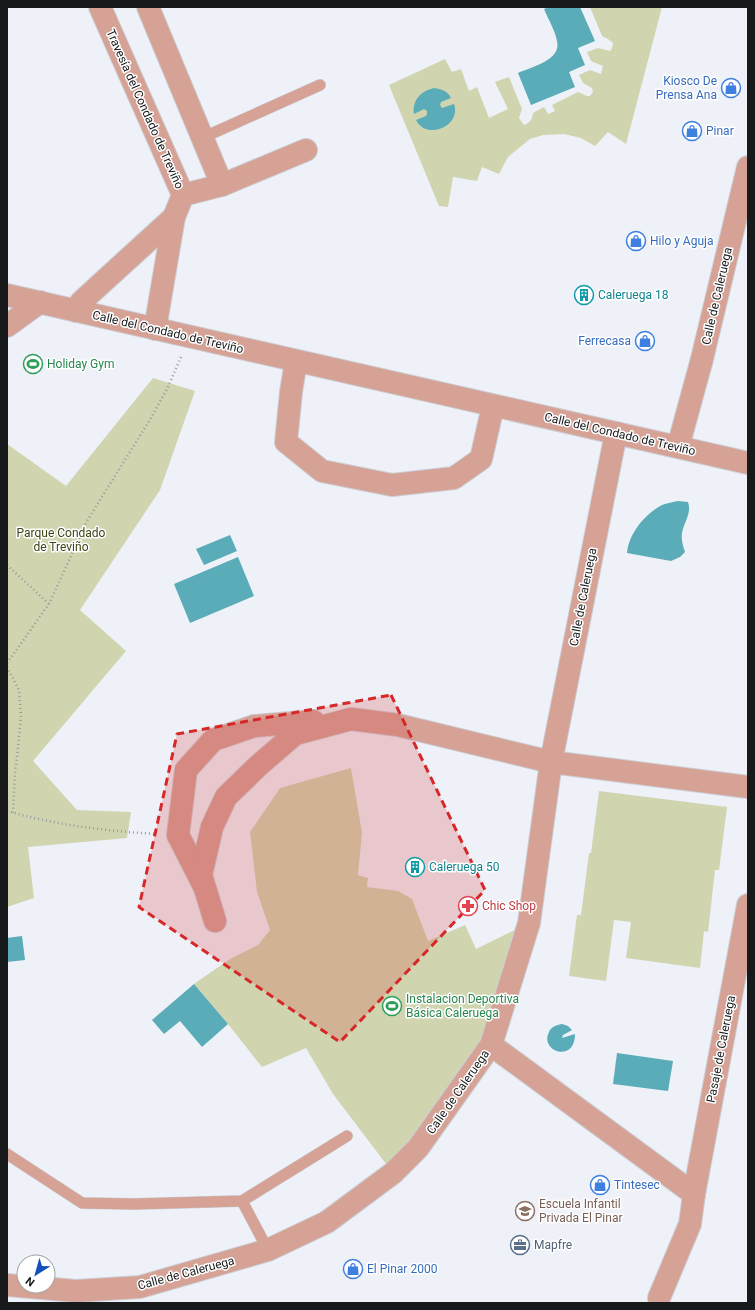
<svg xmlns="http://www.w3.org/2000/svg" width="755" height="1310" font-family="Roboto,sans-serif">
<rect width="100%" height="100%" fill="#eef1f7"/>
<g fill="#d0d5b0">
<path d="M590,7H662L626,144L608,132L595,146L581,138L564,134L543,135L530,139L508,157L499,174L482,167L477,181L453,177L448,207L439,206L389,85L445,59L452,72L461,69L469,91L477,87L489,118L508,109L495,82L509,77L522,109L519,118L524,125C531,122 532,119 533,113L544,107L548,114L555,111L552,105L578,92L587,96H590L593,92L592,88L583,83L579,75L590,70L601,74L603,66L591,61L587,52L598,48L610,51L612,48L613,43L608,39L602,36Z"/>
<path d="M153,378L195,391L160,490L80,610L126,651L33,761L77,810L131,812L127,838L28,847L34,898L7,907V444L66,486Z"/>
<path d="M351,768L362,833L358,875L368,878L367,887L398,891L412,899L428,941L465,925L476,949L529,923L491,1045L393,1173L333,1094L306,1048L262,1067L228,1024L194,984L230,959L258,945L270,930L257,892L250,832L280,788Z"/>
<path d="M599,791L727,807L719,870H715L708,932L704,931L700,968L626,958L631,922L614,920L606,981L569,976L577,915H581L589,853H591Z"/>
</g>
<g fill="#59acb8">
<path d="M549,7H580L595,41L578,48L585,65L569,72L575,87L531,105L518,73C531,67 562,60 557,41C555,30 548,19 544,9Z"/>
<path d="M434,88C441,89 448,91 451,98L441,102L440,105L442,108L454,104C462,126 426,141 416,120L426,116L427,114V111L424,109L414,114C412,100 421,91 434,88Z"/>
<path d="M678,501L688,502C692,513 684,522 682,533C681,539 683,546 685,552L680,557L671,561L627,553C629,533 645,514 662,505C667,503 673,502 678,501Z"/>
<path d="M230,535L237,551L204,565L196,549Z"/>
<path d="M238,557L254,596L190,623L174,584Z"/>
<path d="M22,936L25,960L7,962V938Z"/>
<path d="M194,984L228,1024L202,1047L180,1021L164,1034L152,1020Z"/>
<path d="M562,1024L568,1026L572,1030L563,1035L562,1038L575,1034C575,1064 539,1051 549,1032C551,1027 556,1025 562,1024Z"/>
<path d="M617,1053L673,1061L668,1091L613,1084Z"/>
</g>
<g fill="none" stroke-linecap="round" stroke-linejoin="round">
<defs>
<g id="lane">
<path d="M202,138L320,85"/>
<path d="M7,1154L82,1203L134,1204L242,1201L347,1136"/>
<path d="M242,1201L268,1250"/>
</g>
<g id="street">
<path d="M100,7L183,195"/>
<path d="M148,7L222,185"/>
<path d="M183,195L222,185L306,150"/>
<path d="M7,295L748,463"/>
<path d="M76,311L81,302L174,217L183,195"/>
<path d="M7,326L40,302"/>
<path d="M155,329L174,217"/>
<path d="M296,361L291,392L286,442L322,471L392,485L454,478L481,459L493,406"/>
<path d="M678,447L702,359L748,167"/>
<path d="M203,884L178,835L186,770L213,740L254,726L313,721"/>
<path d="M215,921L201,875L212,827L226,797L258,766L295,734L351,719L398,725L551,762L748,787"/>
<path d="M491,1045L694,1194"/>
<path d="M7,1285L76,1291L140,1287L268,1250L327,1222L393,1173L418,1148L491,1045L529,923L551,762L616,433"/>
<path d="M659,1298L690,1224L694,1194L748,905"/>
</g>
</defs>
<use href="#lane" stroke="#ccced4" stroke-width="12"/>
<use href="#street" stroke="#ccced4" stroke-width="24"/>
<g stroke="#989a9f" stroke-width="2.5" stroke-dasharray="1 3" stroke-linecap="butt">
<path d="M7,565L49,604"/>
<path d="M7,663L49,604L87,521L151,418L167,389L181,357"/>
<path d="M7,667L19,690L21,716L17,757L15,771L13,813"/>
<path d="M7,811C56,825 105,831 156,834"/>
</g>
<use href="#lane" stroke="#d6a296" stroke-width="11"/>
<use href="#street" stroke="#d6a296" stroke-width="22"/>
</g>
<path fill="#d62828" fill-opacity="0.2" stroke="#d62828" stroke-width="3" stroke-dasharray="8 5" stroke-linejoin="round" d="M391,695L485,890L340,1042L139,907L177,734Z"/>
<defs>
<symbol id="shop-ring" viewBox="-11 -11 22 22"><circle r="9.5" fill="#fff" stroke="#3f7fe0" stroke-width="1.5"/><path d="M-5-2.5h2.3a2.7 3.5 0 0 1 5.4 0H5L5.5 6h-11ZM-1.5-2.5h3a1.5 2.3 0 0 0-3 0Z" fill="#3f7fe0"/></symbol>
<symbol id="building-ring" viewBox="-11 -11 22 22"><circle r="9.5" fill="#fff" stroke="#0f9aa8" stroke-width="1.5"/><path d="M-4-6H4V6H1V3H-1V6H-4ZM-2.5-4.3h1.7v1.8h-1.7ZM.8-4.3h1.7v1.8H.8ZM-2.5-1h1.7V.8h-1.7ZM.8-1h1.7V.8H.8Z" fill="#0f9aa8"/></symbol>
<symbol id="stadium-ring" viewBox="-11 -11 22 22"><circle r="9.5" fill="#fff" stroke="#2e9e5b" stroke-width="1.5"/><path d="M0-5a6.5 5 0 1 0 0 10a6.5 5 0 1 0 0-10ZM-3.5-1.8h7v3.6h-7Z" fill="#2e9e5b"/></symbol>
<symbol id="pharmacy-ring" viewBox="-11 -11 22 22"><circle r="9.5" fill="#fff" stroke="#e0444e" stroke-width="1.5"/><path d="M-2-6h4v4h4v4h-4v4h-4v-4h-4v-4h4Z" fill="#e0444e"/></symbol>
<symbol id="school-ring" viewBox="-11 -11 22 22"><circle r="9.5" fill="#fff" stroke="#8d6e63" stroke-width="1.5"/><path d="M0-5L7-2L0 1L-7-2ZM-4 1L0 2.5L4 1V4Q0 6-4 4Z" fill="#8d6e63"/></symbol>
<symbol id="office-ring" viewBox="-11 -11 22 22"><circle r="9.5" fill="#fff" stroke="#5c6f8a" stroke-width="1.5"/><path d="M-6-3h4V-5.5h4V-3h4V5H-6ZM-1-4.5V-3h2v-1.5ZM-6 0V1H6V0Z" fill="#5c6f8a"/></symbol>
</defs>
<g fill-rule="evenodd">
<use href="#shop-ring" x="720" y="77" width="22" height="22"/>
<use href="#shop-ring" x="681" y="120" width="22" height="22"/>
<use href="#shop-ring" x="625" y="230" width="22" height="22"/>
<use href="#building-ring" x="573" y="284" width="22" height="22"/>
<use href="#shop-ring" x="634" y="330" width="22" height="22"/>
<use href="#stadium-ring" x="22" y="353" width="22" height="22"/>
<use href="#building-ring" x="404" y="856" width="22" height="22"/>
<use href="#pharmacy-ring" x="457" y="895" width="22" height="22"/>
<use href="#stadium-ring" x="381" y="995" width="22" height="22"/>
<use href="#shop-ring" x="589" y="1174" width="22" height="22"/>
<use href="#school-ring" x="514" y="1200" width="22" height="22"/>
<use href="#office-ring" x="509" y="1234" width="22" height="22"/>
<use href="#shop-ring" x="342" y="1258" width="22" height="22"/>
</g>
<g text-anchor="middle" stroke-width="3" stroke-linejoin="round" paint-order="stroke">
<g font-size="12" fill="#366cbe" stroke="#fff" text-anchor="start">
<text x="717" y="85" text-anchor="end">Kiosco De<tspan x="717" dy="14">Prensa Ana</tspan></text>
<text x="706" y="135">Pinar</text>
<text x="650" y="245">Hilo y Aguja</text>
<text x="631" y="345" text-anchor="end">Ferrecasa</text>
<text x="614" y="1189">Tintesec</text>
<text x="367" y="1273">El Pinar 2000</text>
</g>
<g font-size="12" fill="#18191b" stroke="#fff">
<text transform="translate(145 109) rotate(66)" y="4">Travesía del Condado de Treviño</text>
<text transform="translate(717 296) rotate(-77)" y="4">Calle de Caleruega</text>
<text transform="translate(168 332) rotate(13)" y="4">Calle del Condado de Treviño</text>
<text transform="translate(620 434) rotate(13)" y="4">Calle del Condado de Treviño</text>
<text transform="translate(583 597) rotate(-79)" y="4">Calle de Caleruega</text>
<text transform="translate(721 1049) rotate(-79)" y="4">Pasaje de Caleruega</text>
<text transform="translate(458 1092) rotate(-55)" y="4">Calle de Caleruega</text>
<text transform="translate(186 1273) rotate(-15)" y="4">Calle de Caleruega</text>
</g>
<g font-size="12" fill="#0d838f" stroke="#fff" text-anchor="start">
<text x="598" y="299">Caleruega 18</text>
<text x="429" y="871">Caleruega 50</text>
</g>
<g font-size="12" fill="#27864d" stroke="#fff" text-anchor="start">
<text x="47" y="368">Holiday Gym</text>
<text x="406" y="1003">Instalacion Deportiva<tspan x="406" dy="14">Básica Caleruega</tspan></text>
</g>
<g font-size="12" fill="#404415" stroke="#fff">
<text x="61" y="537">Parque Condado<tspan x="61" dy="14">de Treviño</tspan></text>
</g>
<g font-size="12" fill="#be3a42" stroke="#fff" text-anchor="start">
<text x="482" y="910">Chic Shop</text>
</g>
<g font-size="12" fill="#785e54" stroke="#fff" text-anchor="start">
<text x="539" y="1208">Escuela Infantil<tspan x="539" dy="14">Privada El Pinar</tspan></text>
</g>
<g font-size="12" fill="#4e5e75" stroke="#fff" text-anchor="start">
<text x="534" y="1249">Mapfre</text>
</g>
</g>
<rect width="755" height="1310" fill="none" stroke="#18191b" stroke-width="16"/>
<g transform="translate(36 1274) rotate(217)"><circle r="19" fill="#ffffff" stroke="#a3a3a4"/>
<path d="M0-3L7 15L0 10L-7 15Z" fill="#1251bc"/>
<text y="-6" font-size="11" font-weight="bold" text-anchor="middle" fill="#18191b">N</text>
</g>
</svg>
